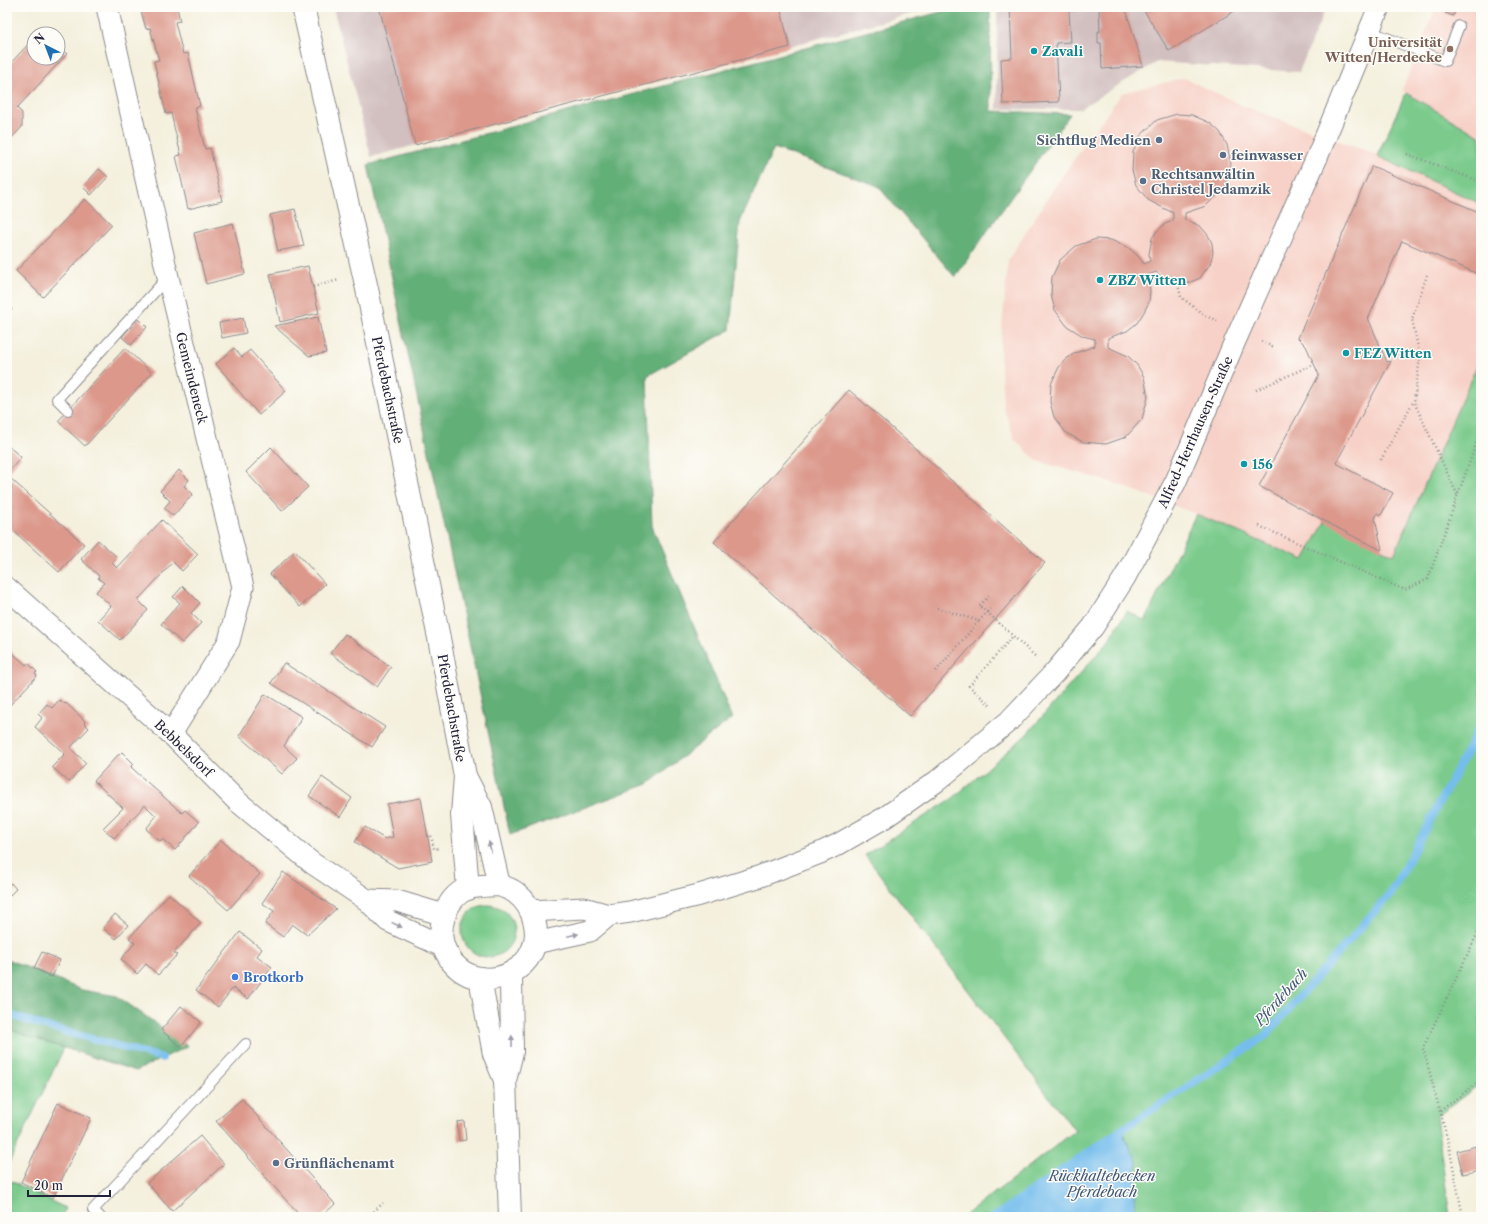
<svg xmlns="http://www.w3.org/2000/svg" width="1488" height="1224" font-family="'Libre Caslon Text',serif">
<rect width="100%" height="100%" fill="#fdfcf7"/>
<filter id="ink" filterUnits="userSpaceOnUse"><feTurbulence type="fractalNoise" baseFrequency=".025" numOctaves="2"/><feDisplacementMap in="SourceGraphic" scale="8" xChannelSelector="R" yChannelSelector="G"/><feConvolveMatrix kernelMatrix="1 2 1 2 8 2 1 2 1" color-interpolation-filters="sRGB"/></filter>
<filter id="wash" filterUnits="userSpaceOnUse"><feTurbulence type="fractalNoise" baseFrequency=".012" numOctaves="4" result="noise"/><feDisplacementMap in="SourceGraphic" scale="16" xChannelSelector="R" yChannelSelector="G"/><feGaussianBlur stdDeviation="0.9" result="paint"/><feColorMatrix in="noise" values="0 0 0 0 0 0 0 0 0 0 0 0 0 0 0 0 0 1.4 0 .05"/><feComposite in="paint" operator="in"/></filter>
<g filter="url(#wash)">
<rect width="100%" height="100%" fill="#f4f0dd"/>
<g fill="#f7d1c7">
<path d="M1436,7H1481V137L1402,90Z"/>
<path d="M1184,78L1246,107L1372,153L1481,204V356L1394,555L1326,520L1304,560L1196,514L1120,485L1037,461L1015,440L1003,407L1000,349L1008,260L1060,179L1122,93Z"/>
</g>
<g fill="#d2bfc0">
<path d="M333,7H937L371,157Z"/>
<path d="M997,7H1326L1299,72L1157,62L1079,109H997Z"/>
</g>
<g fill="#7bcb8d" stroke="#4e7664">
<path d="M1406,93L1481,137V204L1377,156Z"/>
<path d="M1481,356V1083L1436,1117L1450,1217H963L1075,1131L865,855L953,798L1026,735L1107,643L1127,611L1145,621L1196,514L1304,560L1326,520L1394,555Z"/>
<circle cx="488" cy="931" r="26"/>
<path d="M7,1028L27,1036L64,1048L7,1167Z"/>
<path d="M7,1179L65,1208L62,1217H7Z"/>
</g>
<g fill="#64af78" stroke="#43685a">
<path d="M959,7H990L991,111L1070,114L955,277L878,186L774,148L740,222L730,330L647,376L652,526L732,718L648,784L510,835L368,165Z"/>
<path d="M7,959L82,990L117,996L188,1046L136,1071L27,1036L7,1028Z"/>
</g>
<path fill="#75bded" stroke="#4c7094" d="M1121,1130L1137,1161L1134,1217H994Z"/>
<g fill="none" stroke-linecap="round" stroke-linejoin="round">
<g stroke="#75bded" stroke-width="8">
<path d="M7,1014L41,1025L162,1058"/>
<path d="M994,1217L1121,1130L1265,1036L1391,893L1481,725"/>
</g>
</g>
<g id="blocks">
<g fill="#dc988b">
<path d="M140,7H177L180,21L175,22L183,54L188,53L200,106L195,108L205,149L210,148L222,201L188,209L176,156L181,155L175,131L171,113L166,114L154,61L159,60L150,28L146,29Z"/>
<path d="M379,7H780L790,47L415,145Z"/>
<path d="M1010,7H1075V11H1069L1071,42L1056,43L1059,102L1003,104L1001,59L1012,58Z"/>
<path d="M1099,7H1125L1143,66L1102,69L1101,43H1098V31L1100,32Z"/>
<path d="M1146,7H1241L1169,51L1143,9Z"/>
<path d="M1448,7H1457L1453,16L1445,13Z"/>
<path d="M34,38V58H58V46L67,54L17,108L22,113V127L7,143V67Z"/>
<path d="M1177,114L1192,115L1210,123L1220,132L1227,145L1231,164L1225,187L1206,206L1185,213V220L1194,223L1201,227L1208,235L1212,243L1213,253L1210,264L1200,278L1186,284H1178L1169,282L1156,272L1148,275L1150,291L1149,302L1144,312L1137,323L1127,331L1108,338V347L1128,356L1137,365L1144,377L1148,397L1142,419L1126,437L1106,444L1083,442L1066,433L1054,417L1050,402L1051,384L1059,367L1065,360L1075,353L1095,346V339L1083,336L1067,326L1055,310L1051,295L1052,277L1060,260L1076,246L1096,239L1111,240L1129,248L1139,257L1144,264L1150,261L1149,254L1152,238L1157,231L1165,224L1173,221V213L1148,200L1136,185L1132,170L1133,152L1141,135L1157,120Z"/>
<path d="M1372,166L1481,213V272L1478,274L1402,241L1369,317L1368,318L1387,362L1391,361L1336,463L1393,493L1381,515L1377,513L1375,519L1382,549L1381,550L1366,542V543L1259,486L1319,375L1306,346L1298,338Z"/>
<path d="M99,169L108,177L91,195L83,187Z"/>
<path d="M85,199L112,225L43,297L16,271Z"/>
<path d="M295,209L304,246L278,251L270,215Z"/>
<path d="M233,223L245,274L206,284L194,233Z"/>
<path d="M308,266L319,313L280,322L270,274Z"/>
<path d="M7,304L12,309L7,315Z"/>
<path d="M318,317L326,353L309,356L274,326Z"/>
<path d="M138,318L147,327L131,345L122,337Z"/>
<path d="M243,318L246,333L222,338L219,323Z"/>
<path d="M125,348L152,373L85,446L58,421Z"/>
<path d="M234,348L242,357L250,350L286,391L259,415L216,364Z"/>
<path d="M849,390L1045,563L910,716L714,542Z"/>
<path d="M7,445L21,457L7,474Z"/>
<path d="M271,447L308,487L282,511L246,472Z"/>
<path d="M179,470L189,480L184,486L193,494L173,516L164,508L170,501L160,491Z"/>
<path d="M10,478L84,544L59,572L7,525V482Z"/>
<path d="M162,520L198,554L182,571L173,562L138,600L148,610L120,640L98,620L111,606L96,592L104,583L98,578L99,576L81,559L98,540L117,557L112,563L117,568Z"/>
<path d="M295,551L325,584L300,607L270,574Z"/>
<path d="M183,586L200,603L191,613L201,623L182,643L161,624L180,603L173,597Z"/>
<path d="M345,634L391,667L377,687L330,653Z"/>
<path d="M7,648L26,665L28,663L37,672L35,673L37,676L9,706L7,705Z"/>
<path d="M284,663L385,727L372,747L271,683Z"/>
<path d="M265,694L302,717L284,746L297,758L282,774L239,736Z"/>
<path d="M59,700L65,704L66,703L85,721L84,723L89,728L70,748L86,763L69,782L52,767L65,754L35,727L42,718L38,714L47,704L52,708Z"/>
<path d="M122,752L134,764L131,767L147,782L182,813L185,810L199,822L175,850L162,839L160,841L146,829L156,816L145,805L114,838L103,828L123,808L94,781L118,755H119Z"/>
<path d="M322,777L352,798L340,817L309,796Z"/>
<path d="M421,798L432,861L398,868L355,842L365,827L385,839L393,837L387,804Z"/>
<path d="M221,840L260,874L228,910L189,876Z"/>
<path d="M283,872L336,909L307,935L292,924L283,937L265,924L274,911L262,903Z"/>
<path d="M11,883L16,889L7,898V887Z"/>
<path d="M169,894L201,923L174,953L177,955L158,975L146,964L137,974L121,959L135,943L129,938Z"/>
<path d="M115,914L128,925L116,939L103,928Z"/>
<path d="M240,932L262,949L257,956L272,967L248,999L233,988L218,1007L196,990Z"/>
<path d="M42,952L60,960L52,977L34,968Z"/>
<path d="M181,1006L201,1022L181,1047L161,1030Z"/>
<path d="M242,1099L335,1204L321,1217H301L216,1121Z"/>
<path d="M58,1103L91,1118L53,1198L21,1182Z"/>
<path d="M464,1121L466,1140L459,1141L457,1122Z"/>
<path d="M200,1136L224,1164L172,1211L147,1183Z"/>
<path d="M1480,1145L1481,1170L1463,1174L1457,1151Z"/>
</g>
</g>
</g>
<g filter="url(#ink)">
<use href="#blocks" fill-opacity="0" stroke="#8b898c" stroke-width="1"/>
<g fill="none" stroke-linecap="round" stroke-linejoin="round">
<defs>
<g id="service">
<path d="M1369,31L1445,61L1459,26"/>
<path d="M68,410L57,399L168,277"/>
<path d="M100,1217L93,1210L246,1044"/>
</g>
<g id="minor">
<path d="M107,7L168,277L243,587L229,641L171,734"/>
<path d="M7,588L171,734L237,801L312,863L367,900L388,921L444,947"/>
<path d="M367,900L397,901L444,915"/>
<path d="M531,911L584,908L609,915L630,912L699,895L758,877L820,853L837,845L884,818L937,781L1009,721L1055,672L1093,627L1125,577L1176,481L1235,341L1318,155L1379,7"/>
<path d="M535,943L590,931L609,915"/>
</g>
<g id="secondary">
<path d="M303,7L367,289L439,638L465,776L462,815L468,889"/>
<path d="M465,776L481,807L499,885"/>
<path d="M499,885C505,887 511,889 516,893C525,900 531,909 534,920C548,968 484,1000 452,962C450,959 448,955 446,952C435,931 445,899 466,889C476,885 489,886 499,885Z"/>
<path d="M480,978L494,1054L505,1080"/>
<path d="M510,1217L505,1080L512,1052L511,974"/>
</g>
</defs>
<use href="#service" stroke="#8b898c" stroke-width="12"/>
<use href="#minor" stroke="#8b898c" stroke-width="23"/>
<use href="#secondary" stroke="#8b898c" stroke-width="24"/>
<g stroke="#8b898c" stroke-width="2.5" stroke-dasharray="1 3" stroke-linecap="butt">
<path d="M1407,154L1481,182"/>
<path d="M1427,275L1412,319L1420,357L1414,402L1458,496"/>
<path d="M1178,284L1181,297L1204,315L1217,321"/>
<path d="M313,287L339,280"/>
<path d="M1261,341L1275,348"/>
<path d="M1256,390L1314,364"/>
<path d="M1381,460L1413,402"/>
<path d="M1259,526L1405,590L1428,579L1481,430"/>
<path d="M989,596L979,606L987,612L990,609"/>
<path d="M937,608L979,621L987,612L1036,657"/>
<path d="M936,671L979,621"/>
<path d="M990,705L969,686L1013,636"/>
<path d="M428,836L431,835L434,849L440,848"/>
<path d="M1440,1111L1481,1080"/>
<path d="M368,1217L383,1203"/>
<path d="M1463,1217L1448,1141L1423,1048L1481,926"/>
</g>
<use href="#service" stroke="#fff" stroke-width="10"/>
<use href="#minor" stroke="#fff" stroke-width="21"/>
<use href="#secondary" stroke="#fff" stroke-width="22"/>
</g>
<defs><path id="oneway-solid" d="M-6-.8H1V-3.2L6.5 0L1 3.2V.8H-6Z"/></defs>
<g fill="#9c9ca7">
<use href="#oneway-solid" transform="translate(490 847) rotate(-103)"/>
<use href="#oneway-solid" transform="translate(397 925) rotate(26)"/>
<use href="#oneway-solid" transform="translate(573 935) rotate(-12)"/>
<use href="#oneway-solid" transform="translate(512 1041) rotate(-91)"/>
</g>
</g>
<circle fill="#8d6e63" stroke="#fdfcf7" stroke-width="1.5" cx="1450" cy="49" r="4"/>
<g fill="#0f9aa8" stroke="#fdfcf7" stroke-width="1.5">
<circle cx="1034" cy="51" r="4"/>
<circle cx="1100" cy="280" r="4"/>
<circle cx="1346" cy="353" r="4"/>
<circle cx="1244" cy="464" r="4"/>
</g>
<g fill="#5c6f8a" stroke="#fdfcf7" stroke-width="1.5">
<circle cx="1159" cy="140" r="4"/>
<circle cx="1223" cy="155" r="4"/>
<circle cx="1143" cy="181" r="4"/>
<circle cx="276" cy="1163" r="4"/>
</g>
<circle fill="#3f7fe0" stroke="#fdfcf7" stroke-width="1.5" cx="235" cy="977" r="4"/>
<g text-anchor="middle" stroke-width="3" stroke-linejoin="round" paint-order="stroke">
<g font-size="13" font-weight="bold" fill="#785e54" stroke="#fdfcf7" text-anchor="end">
<text x="1442" y="47">Universität<tspan x="1442" dy="15">Witten/Herdecke</tspan></text>
</g>
<g font-size="13" font-weight="bold" fill="#0d838f" stroke="#fdfcf7" text-anchor="start">
<text x="1042" y="56">Zavali</text>
<text x="1108" y="285">ZBZ Witten</text>
<text x="1354" y="358">FEZ Witten</text>
<text x="1252" y="469">156</text>
</g>
<g font-size="13" font-weight="bold" fill="#4e5e75" stroke="#fdfcf7" text-anchor="start">
<text x="1151" y="145" text-anchor="end">Sichtflug Medien</text>
<text x="1231" y="160">feinwasser</text>
<text x="1151" y="179">Rechtsanwältin<tspan x="1151" dy="15">Christel Jedamzik</tspan></text>
<text x="284" y="1168">Grünflächenamt</text>
</g>
<g font-size="13" fill="#22223b" stroke="#fdfcf7">
<text transform="translate(192 378) rotate(76)" y="5">Gemeindeneck</text>
<text transform="translate(388 390) rotate(78)" y="5">Pferdebachstraße</text>
<text transform="translate(1195 432) rotate(-66)" y="5">Alfred-Herrhausen-Straße</text>
<text transform="translate(452 708) rotate(80)" y="5">Pferdebachstraße</text>
<text transform="translate(184 748) rotate(44)" y="5">Bebbelsdorf</text>
</g>
<g font-size="13" font-weight="bold" fill="#366cbe" stroke="#fdfcf7" text-anchor="start">
<text x="243" y="982">Brotkorb</text>
</g>
<g font-size="14" font-style="italic" fill="#3f5879" stroke="#fdfcf7">
<text transform="translate(1281 997) rotate(-48)" y="5">Pferdebach</text>
<text x="1102" y="1181">Rückhaltebecken<tspan x="1102" dy="16">Pferdebach</tspan></text>
</g>
</g>
<rect width="1488" height="1224" fill="none" stroke="#fdfcf7" stroke-width="24"/>
<g transform="translate(46 46) rotate(318)"><circle r="19" fill="#fdfcf7" stroke="#a5a5ac"/>
<path d="M0-3L7 15L0 10L-7 15Z" fill="#1f6fb2"/>
<text y="-6" font-size="11" font-weight="bold" text-anchor="middle" fill="#22223b">N</text>
</g>
<path d="M28 1190v6h82v-6" fill="none" stroke="#22223b" stroke-width="2"/>
<text x="34" y="1190" font-size="12" fill="#22223b" stroke="#fdfcf7" stroke-width="3" paint-order="stroke">20 m</text>
</svg>
